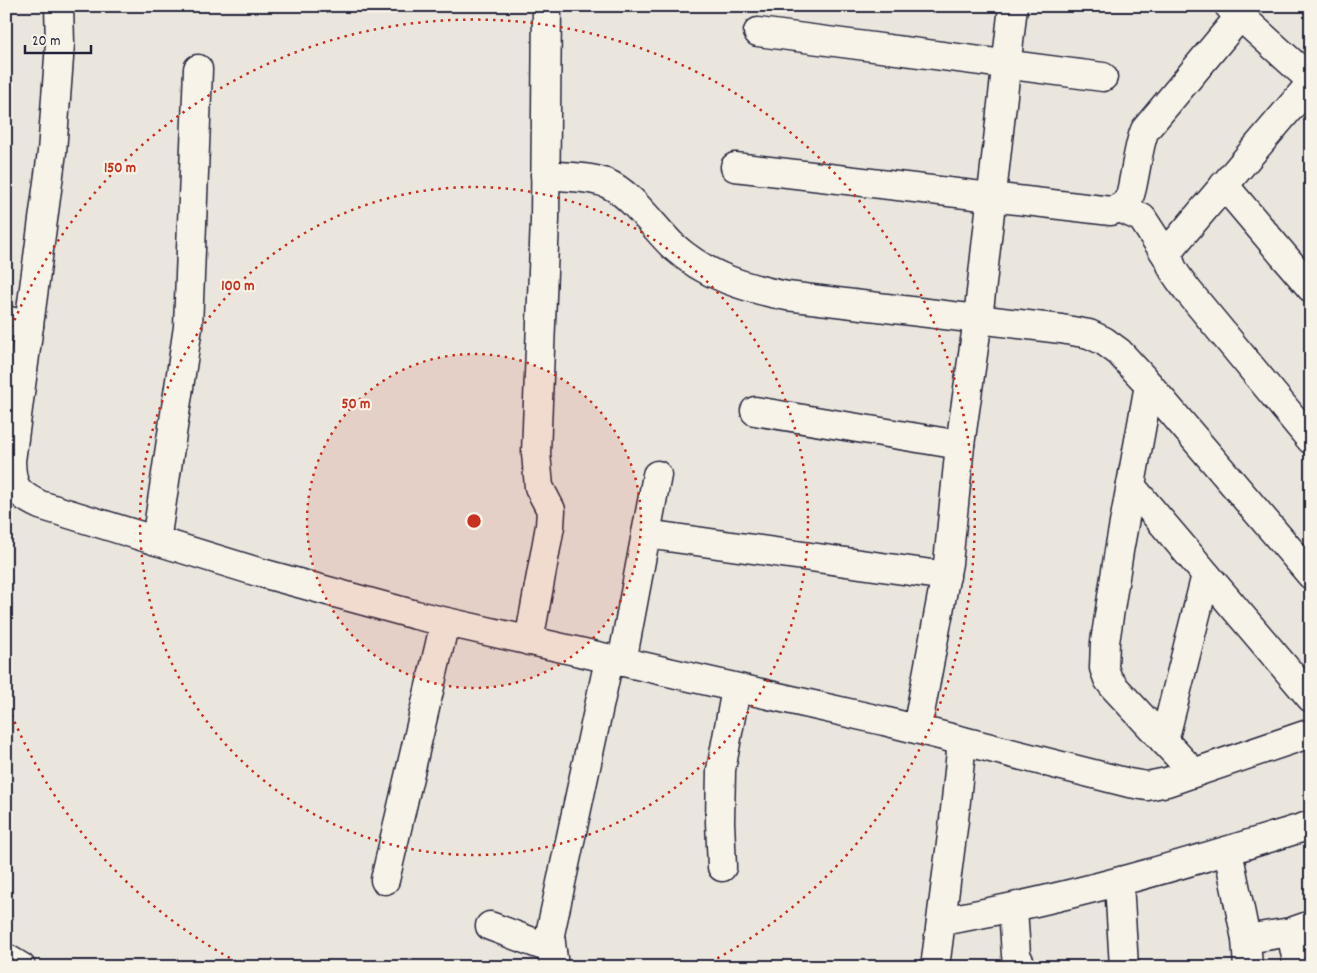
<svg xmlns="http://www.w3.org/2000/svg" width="1317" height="973" font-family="Dekko,sans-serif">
<rect width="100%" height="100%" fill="#eae6de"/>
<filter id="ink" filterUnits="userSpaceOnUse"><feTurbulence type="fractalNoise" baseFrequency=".02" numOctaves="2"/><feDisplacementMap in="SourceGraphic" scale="10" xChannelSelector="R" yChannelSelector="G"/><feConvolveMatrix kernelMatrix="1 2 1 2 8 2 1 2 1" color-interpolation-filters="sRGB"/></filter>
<g filter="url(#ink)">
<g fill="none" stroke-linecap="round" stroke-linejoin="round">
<defs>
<g id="minor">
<path d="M59,6L60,44L52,152L11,461C12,488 16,493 40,505L258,572L416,615L884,721L1129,783L1147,786L1167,782L1311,733"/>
<path d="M1229,6L1311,80"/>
<path d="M758,32L1103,77"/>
<path d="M1311,83L1170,249C1166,266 1179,278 1188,291L1311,440"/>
<path d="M735,167L1111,211C1117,209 1123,207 1127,201C1134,193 1137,147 1145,130L1240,16"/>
<path d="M545,175C565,177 587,176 606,183C631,193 654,228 673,246C706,276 745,288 787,296L1061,329L1089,334L1104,341L1119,352L1143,378L1311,575"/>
<path d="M1224,185L1311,288"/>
<path d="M1120,208L1142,218L1168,258"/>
<path d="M6,320L29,326"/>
<path d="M1149,385L1119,551L1105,642L1104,668L1108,679L1114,687L1193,772"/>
<path d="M755,411L960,445"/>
<path d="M1131,486L1311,698"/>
<path d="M646,534L946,576"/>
<path d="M156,541L188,327L198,69"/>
<path d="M529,641L550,526L551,510L539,487L536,453L545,219L547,6"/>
<path d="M622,662L657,475"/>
<path d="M917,729L948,563L960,445L978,319L1013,6"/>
<path d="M1164,741L1206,575"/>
<path d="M1228,851L1246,939L1248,967"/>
<path d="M722,867L720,822L721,770L736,689"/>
<path d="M385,880L445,622"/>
<path d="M1119,883L1124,967"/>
<path d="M1013,908L1016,955L1022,967"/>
<path d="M942,921C1068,899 1189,863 1311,825"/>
<path d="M490,926L546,947L552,952L554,965"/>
<path d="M1291,932L1298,967"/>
<path d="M1246,939L1291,932L1311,925"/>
<path d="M552,952L550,934L609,660"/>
<path d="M6,958L21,967"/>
<path d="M935,967L954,820L962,741"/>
</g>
</defs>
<use href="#minor" stroke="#22223b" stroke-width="31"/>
<use href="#minor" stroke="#f7f3e8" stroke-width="28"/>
</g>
</g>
<circle cx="474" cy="521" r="167" fill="#c8321e" fill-opacity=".12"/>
<g fill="none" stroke="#c8321e" stroke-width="2.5" stroke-dasharray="2.5 5">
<circle cx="474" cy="521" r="167"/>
<circle cx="474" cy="521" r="334"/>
<path d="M243 965A501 501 0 0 1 6 701M6 341A501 501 0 1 1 705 965"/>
</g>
<circle cx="474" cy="521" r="8" fill="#c8321e" stroke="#f7f3e8" stroke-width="2.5"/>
<g font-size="15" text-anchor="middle" font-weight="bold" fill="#c8321e" stroke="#f7f3e8" stroke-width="4.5" stroke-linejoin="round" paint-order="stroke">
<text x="120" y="172">150 m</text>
<text x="238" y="290">100 m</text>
<text x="356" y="408">50 m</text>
</g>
<rect width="1317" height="973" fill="none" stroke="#f7f3e8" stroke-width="25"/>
<rect x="12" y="12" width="1292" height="948" fill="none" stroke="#22223b" stroke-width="2" filter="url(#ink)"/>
<path d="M25 45v8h66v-8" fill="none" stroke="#22223b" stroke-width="2.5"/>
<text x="32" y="45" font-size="15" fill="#22223b" stroke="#f7f3e8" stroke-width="4" paint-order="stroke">20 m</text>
</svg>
